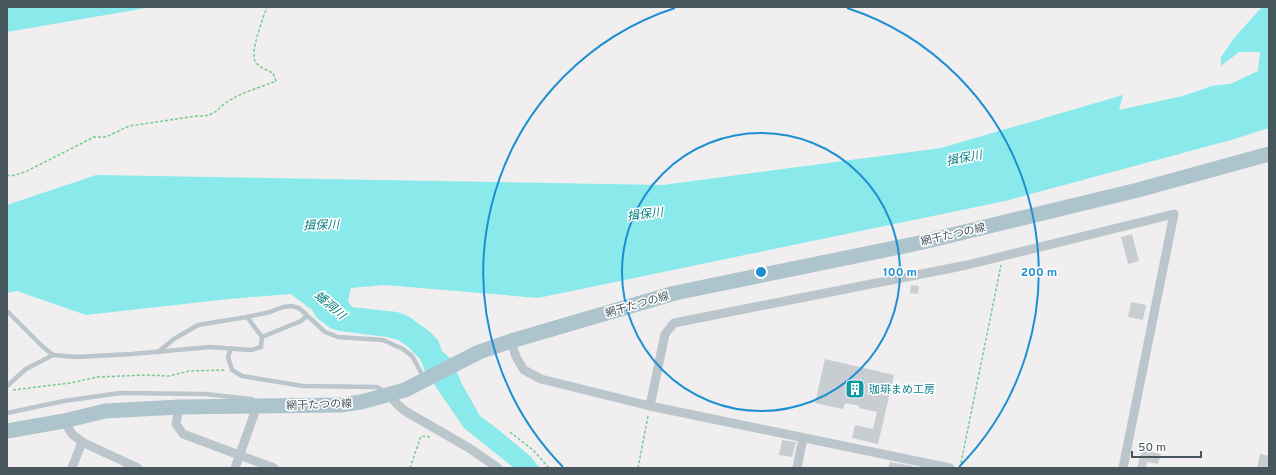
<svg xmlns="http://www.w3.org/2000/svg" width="1276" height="475" font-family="Overpass,'Noto Sans JP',sans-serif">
<rect width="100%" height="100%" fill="#f1eeef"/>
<g fill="#8aeaeb">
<path d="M7,7H152L7,32Z"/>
<path d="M1261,8H1269V128L1231,140L1005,201L538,298L385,285L351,288L348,301L352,307L397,312L408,316L429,331L438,340L442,351L451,359L462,384L480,416L495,427L530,456L540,468H514L464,428L425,371L420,359L407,346L398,340L387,337L339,331L330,328L317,318L312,310L291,294L229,299L86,315L17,291L7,293V205L96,175L663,185L941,148L1123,95L1119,110L1183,96L1212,86L1230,84L1258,71L1260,52H1239L1221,66V57L1235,37Z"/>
</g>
<g fill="#c8cdd1">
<path d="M1132,234L1139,261L1128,264L1121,237Z"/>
<path d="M911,285L919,286L918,294L910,293Z"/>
<path d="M1131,302L1146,305L1143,320L1128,317Z"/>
<path d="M825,359L894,375L878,444L852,438L855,425L873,429L877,412L859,408L860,406L845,403L843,409L815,403Z"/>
<path d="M782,440L796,442L792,457L779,455Z"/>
<path d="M1142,449L1161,454L1158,464L1147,462L1146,468H1137Z"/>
<path d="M1260,454L1269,456V468H1257Z"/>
<path d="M890,462L913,466L912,468H888Z"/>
</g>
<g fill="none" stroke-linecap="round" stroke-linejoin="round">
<g stroke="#75cc90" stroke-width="1.5" stroke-dasharray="3 2" stroke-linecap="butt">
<path d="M7,175L11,176L25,172L94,137H106L129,126L197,116C218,117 216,107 232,99C245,91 262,87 276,81L273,73C267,70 259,68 255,61C250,52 263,18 267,7"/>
<path d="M13,390L70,383L97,377L146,375L169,376L189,371L226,370"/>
<path d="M510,432L533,450L549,468"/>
<path d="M410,468L421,436L430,437"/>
<path d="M638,468L648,416"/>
<path d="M960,468L1001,265"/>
</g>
<g stroke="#bac6cb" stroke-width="4.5">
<path d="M8,312L43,347L53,355L76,357L132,354L210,347L251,350L261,347L262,337L301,321L307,316"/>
<path d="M247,317L262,337"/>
<path d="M231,348L228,357L232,370L242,376L303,386L377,387L385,392"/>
<path d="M158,352L174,339L198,325L247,317L270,312L283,307L291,306L299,308L325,332L338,337L383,340L403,349L412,356L424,378"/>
<path d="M7,386L26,369L53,355"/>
<path d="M7,413L64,401L120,393L205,394L251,399L253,400"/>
</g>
<g stroke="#bac6cb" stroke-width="9">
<path d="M511,341L516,357L524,370L541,379L650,406L950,468"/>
<path d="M389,395L397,404L405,411L469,448L498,468"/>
<path d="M650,406L665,334L674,323L967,265L1174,214L1123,468"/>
<path d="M179,407L176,424L183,434L274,468"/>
<path d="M64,421L72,434L82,442L138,468"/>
<path d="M72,468L82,442"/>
<path d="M235,468L257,406"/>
<path d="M797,468L803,438"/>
</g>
<path stroke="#aec4cd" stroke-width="15" d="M7,431L64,421L105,411L179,407L341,405L361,402L405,390L479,352L511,341L675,293L919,243L1138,190L1269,154"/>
</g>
<g fill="none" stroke="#1e90d2" stroke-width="2">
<circle cx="761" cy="272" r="139"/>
<path d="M563 467A278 278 0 0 1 675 8M847 8A278 278 0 0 1 959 467"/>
</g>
<defs>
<symbol id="building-square" viewBox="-11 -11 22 22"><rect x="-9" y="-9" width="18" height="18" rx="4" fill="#0f9aa8" stroke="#fff"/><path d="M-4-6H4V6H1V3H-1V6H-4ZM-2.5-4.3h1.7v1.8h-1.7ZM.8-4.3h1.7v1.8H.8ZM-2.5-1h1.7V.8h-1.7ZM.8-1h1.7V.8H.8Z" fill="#fff"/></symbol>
</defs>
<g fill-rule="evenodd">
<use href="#building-square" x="844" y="378" width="22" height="22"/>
</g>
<g text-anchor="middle" stroke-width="3" stroke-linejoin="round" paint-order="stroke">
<g font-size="11" fill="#47565c" stroke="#fff">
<text transform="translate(953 234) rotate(-13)" y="4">網干たつの線</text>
<text transform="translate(637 304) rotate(-16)" y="4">網干たつの線</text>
<text transform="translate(319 404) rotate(-2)" y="4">網干たつの線</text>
</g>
<g font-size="11" fill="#0d838f" stroke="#fff" text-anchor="start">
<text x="869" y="393">珈琲まめ工房</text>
</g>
<g font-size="12" font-style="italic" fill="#0e8182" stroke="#fff">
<text transform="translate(964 158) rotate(-11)" y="4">揖保川</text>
<text transform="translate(645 214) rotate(-7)" y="4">揖保川</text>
<text transform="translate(321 225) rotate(-2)" y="4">揖保川</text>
<text transform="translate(330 305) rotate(41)" y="4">蟠洞川</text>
</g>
</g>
<circle cx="761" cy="272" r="6" fill="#1e90d2" stroke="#fff" stroke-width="2"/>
<g font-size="12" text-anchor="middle" font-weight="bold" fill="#1e90d2" stroke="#fff" stroke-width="3" stroke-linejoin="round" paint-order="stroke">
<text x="900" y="276">100 m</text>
<text x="1039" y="276">200 m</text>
</g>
<rect width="1276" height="475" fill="none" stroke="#47565c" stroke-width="16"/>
<path d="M1132 451v6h69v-6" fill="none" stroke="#47565c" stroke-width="2"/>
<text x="1138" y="451" font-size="12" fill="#47565c" stroke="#ffffff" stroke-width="3" paint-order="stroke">50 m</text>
</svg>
